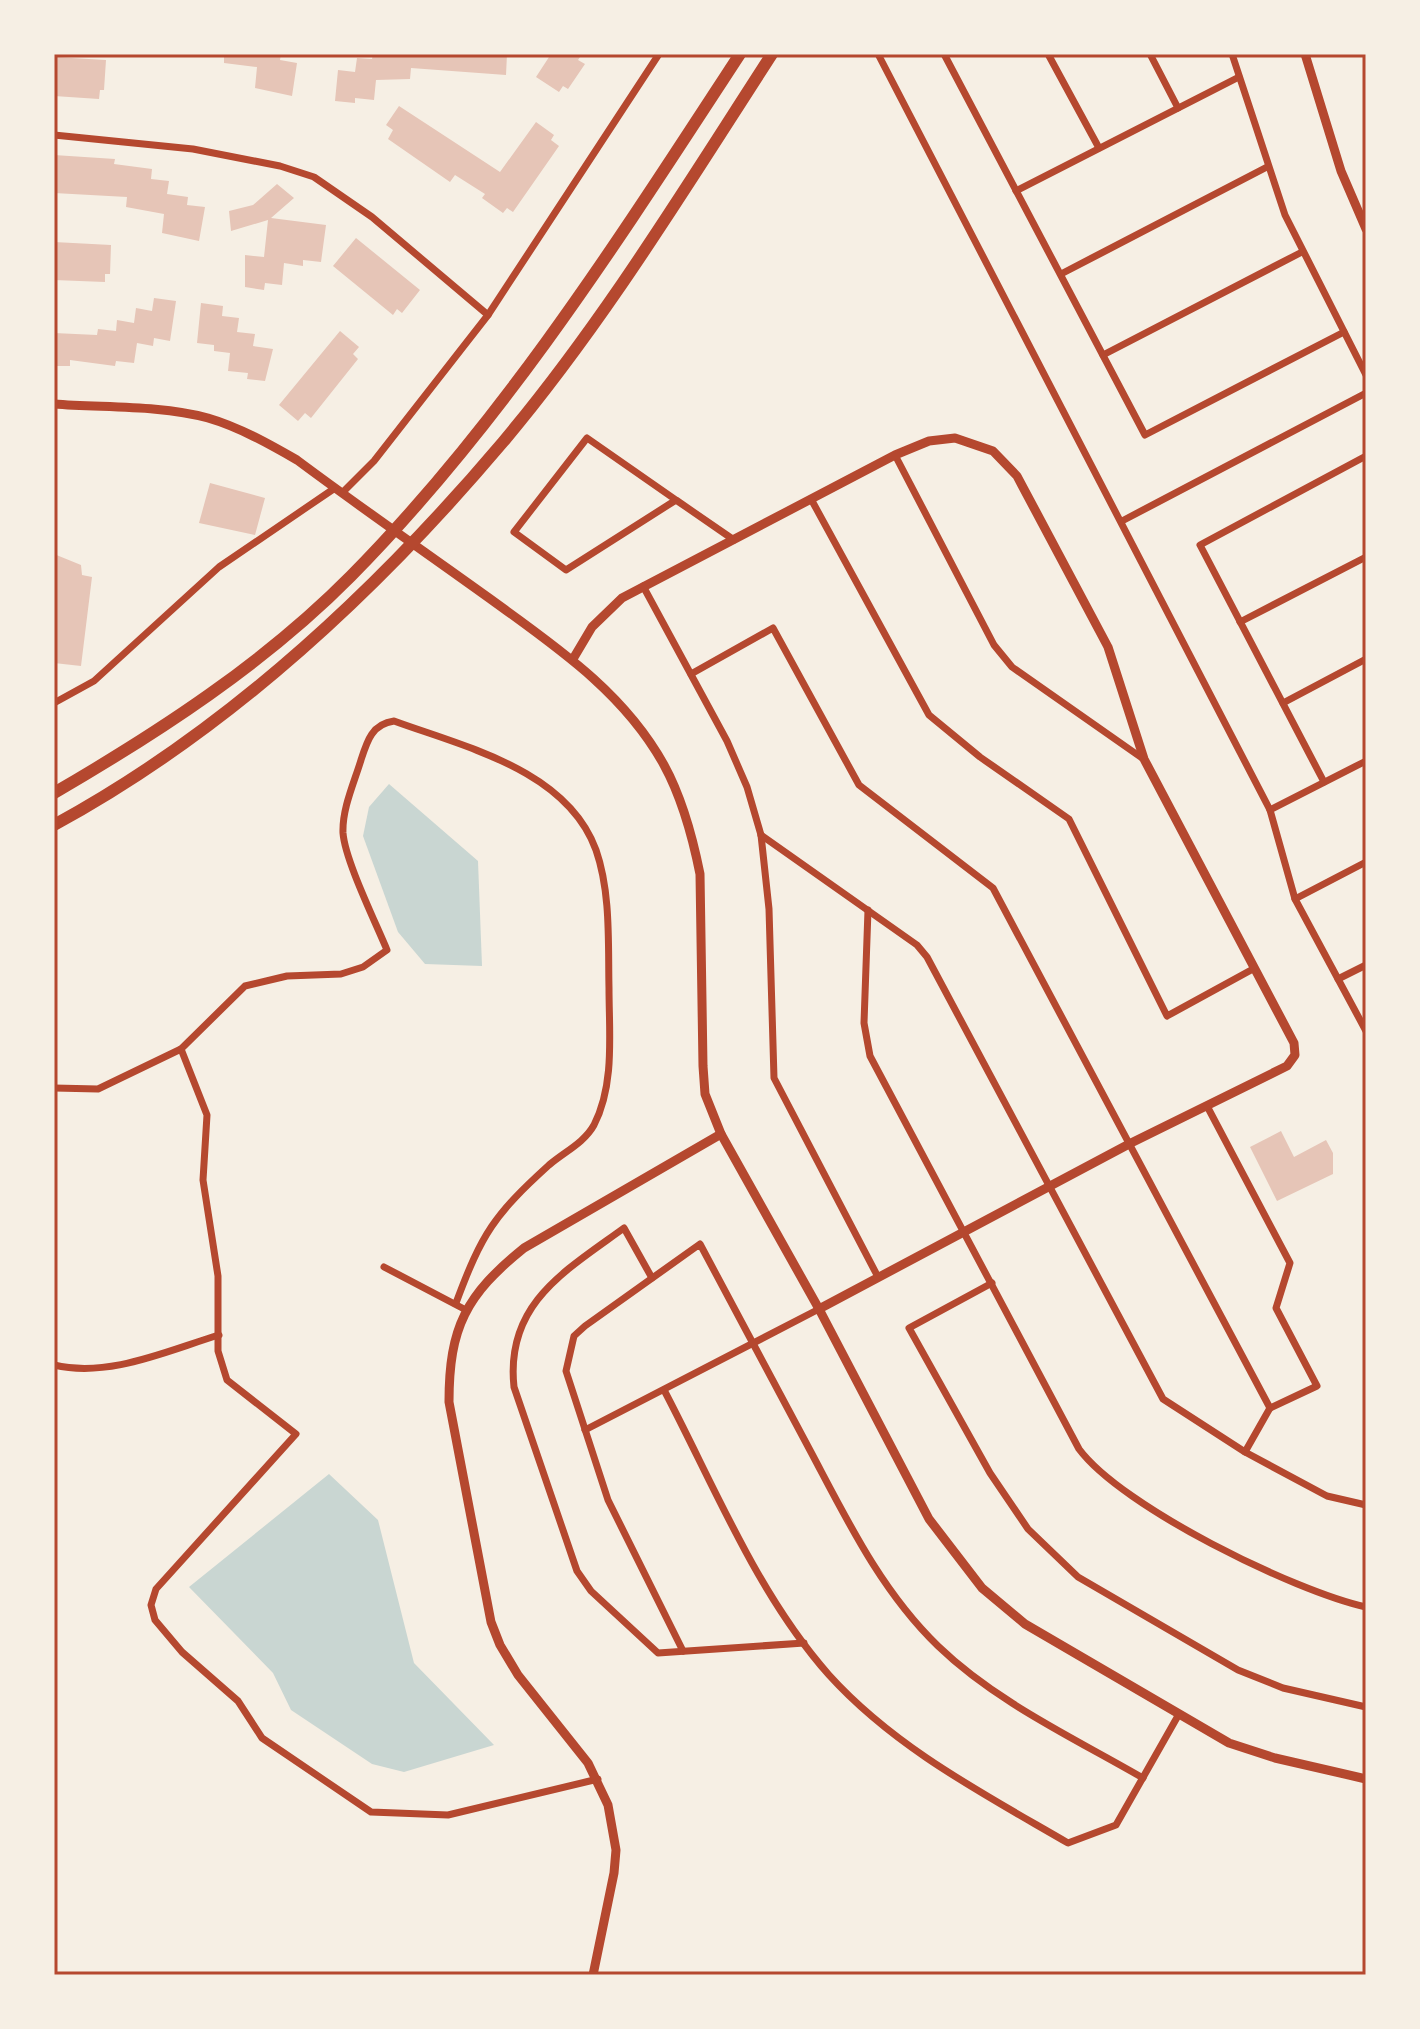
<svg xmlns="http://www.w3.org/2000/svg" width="1420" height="2029" font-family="'Roboto Serif',serif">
<rect width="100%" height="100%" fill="#f6efe4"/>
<g fill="#c9d6d2">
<path d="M389,784L478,861L482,966L425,964L398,932L363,836L369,807Z"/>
<path d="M329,1474L378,1520L414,1663L494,1745L404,1772L372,1764L291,1710L273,1673L189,1587Z"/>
</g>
<g fill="#e6c5b7">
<path d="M224,54H281L280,60L297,63L292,96L255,88L257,67L224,63Z"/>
<path d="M373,54H507L506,75L411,68L410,79L376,80L374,100L355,98V103L335,101L338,70L355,72L357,58L372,59Z"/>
<path d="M551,54H582L578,60L585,64L568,89L563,86L559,92L536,77Z"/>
<path d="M54,57L106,60L104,90H100L99,99L54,96Z"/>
<path d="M399,106L500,172L536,122L554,135L551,140L559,146L513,212L507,208L503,213L482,198L485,194L455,175L450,182L388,139L393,130L386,125Z"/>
<path d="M54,155L115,159L114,164L152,169L151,179L169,181L167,194L188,197L187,205L205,207L199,241L162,233L164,214L126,207L127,197L54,193Z"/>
<path d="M277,184L294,198L271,218L326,225L321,262L303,260V266L284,263L282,285L265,283L264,290L245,287V255L264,257L268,220L231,231L229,211L253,205Z"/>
<path d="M356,238L420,290L402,313L397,309L393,315L333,266Z"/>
<path d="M54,242L111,245L110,274H105V282L54,280Z"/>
<path d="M154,298L176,301L170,341L154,338L153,346L137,343L134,363L116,361L115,366L70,360V366H54V333L97,335L98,329L116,331L117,320L134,323L136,308L152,311Z"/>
<path d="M201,303L223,306L222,316L239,318L237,332L255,334L253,346L273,349L265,381L247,379L248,373L228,371L230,353L214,351V345L197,343Z"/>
<path d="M340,331L359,347L353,354L358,359L311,418L305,413L298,421L279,405Z"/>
<path d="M210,483L265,498L255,535L199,523Z"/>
<path d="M54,554L81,565L82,575L92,577L81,666L54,663Z"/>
<path d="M1281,1131L1294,1157L1326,1140L1333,1153V1174L1277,1201L1250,1147Z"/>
</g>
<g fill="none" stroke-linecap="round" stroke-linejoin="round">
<g stroke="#b5482f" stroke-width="7">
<path d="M878,54L1270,810L1295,899L1366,1031"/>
<path d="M944,54L1145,435L1344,332"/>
<path d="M1048,54L1099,148"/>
<path d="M1150,54L1178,108"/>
<path d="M1232,54L1285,215L1366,375"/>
<path d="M54,135L193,149L280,166L314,177L372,217L488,315"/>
<path d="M1016,191L1239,77"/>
<path d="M1061,274L1267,167"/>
<path d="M1103,355L1302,252"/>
<path d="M895,455L994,645L1012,667L1142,758"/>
<path d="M342,493L374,461L488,315L659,54"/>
<path d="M811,499L929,715L980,757L1069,819L1167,1016L1253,969"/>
<path d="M676,500L587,438L514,532L566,570L676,500L734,540"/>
<path d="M1122,521L1366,393"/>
<path d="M643,586L727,741L747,787L761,835L769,909L774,1078L878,1277"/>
<path d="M1240,622L1366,557"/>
<path d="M691,674L773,628L859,785L993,888L1270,1408L1245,1452"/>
<path d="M54,703L94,681L219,567L335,488"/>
<path d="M1283,703L1366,659"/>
<path d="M1324,782L1200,545L1366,456"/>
<path d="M1270,810L1366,761"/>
<path d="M761,835L917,945L927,957L1163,1399L1245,1452L1327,1496L1366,1505"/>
<path d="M1295,899L1366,862"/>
<path d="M868,910L864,1023L870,1056L1079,1449C1122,1507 1294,1591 1366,1607"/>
<path d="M1338,979L1366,965"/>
<path d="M181,1049L207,1115L203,1180L218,1276V1351L227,1380L296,1434L156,1589L151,1605L155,1620L182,1652L238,1701L262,1738L371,1812L448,1815L598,1779"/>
<path d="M54,1088L98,1089L181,1049L245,986L287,976L341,974L363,967L387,950C375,921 345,860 343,833C342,809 354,783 361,760C367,741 372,724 394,721C465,747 567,770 596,850C611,893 608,944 609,988C609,1033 615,1084 594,1125C584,1143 564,1152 549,1165C494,1215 482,1233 456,1303"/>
<path d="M1207,1106L1290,1263L1276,1308L1317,1386L1270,1408"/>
<path d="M384,1267L466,1310"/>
<path d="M652,1278L624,1228C565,1271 505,1304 514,1387L577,1571L591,1591L658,1653L804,1643"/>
<path d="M992,1283L909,1328L990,1473L1028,1529L1078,1577L1238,1670L1283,1688L1366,1707"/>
<path d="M54,1365C109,1378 166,1351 219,1335"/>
<path d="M664,1390C714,1485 757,1594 829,1675C895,1748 984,1794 1068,1843L1116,1825L1179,1714"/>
<path d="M585,1430L819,1309"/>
<path d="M683,1651L608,1500L566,1371L574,1336L585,1326L700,1244C737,1314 775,1384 812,1454C848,1522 882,1592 938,1646C996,1702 1074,1738 1143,1778"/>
</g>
<g stroke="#b5482f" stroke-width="9">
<path d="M1305,54L1341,171L1366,229"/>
<path d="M54,404C104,408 159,405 208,418C239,427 269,444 297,460C360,507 425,552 489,598C555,646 624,692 664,765C681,796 693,839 700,874L703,1066L705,1094L721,1134L819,1309L929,1519L982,1588L1025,1624L1229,1743L1275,1758L1366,1779"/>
<path d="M573,659L592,627L622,598L895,455L929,441L955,438L993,451L1017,476L1108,647L1144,759L1294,1043L1295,1055L1287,1066L1131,1143L819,1309"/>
<path d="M593,1975L614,1873L616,1850L608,1805L588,1763L518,1675L500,1645L491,1622L449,1402C449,1327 466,1295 524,1248L721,1134"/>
</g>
<g stroke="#b5482f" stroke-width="12">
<path d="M54,793C159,732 265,663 351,576C504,421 621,236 740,54"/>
<path d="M54,825C227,731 377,591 503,442C604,322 687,185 772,54"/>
</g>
</g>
<rect width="1420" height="2029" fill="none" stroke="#f6efe4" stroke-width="112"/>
<rect x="56" y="56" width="1308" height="1917" fill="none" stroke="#b5482f" stroke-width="3"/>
</svg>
